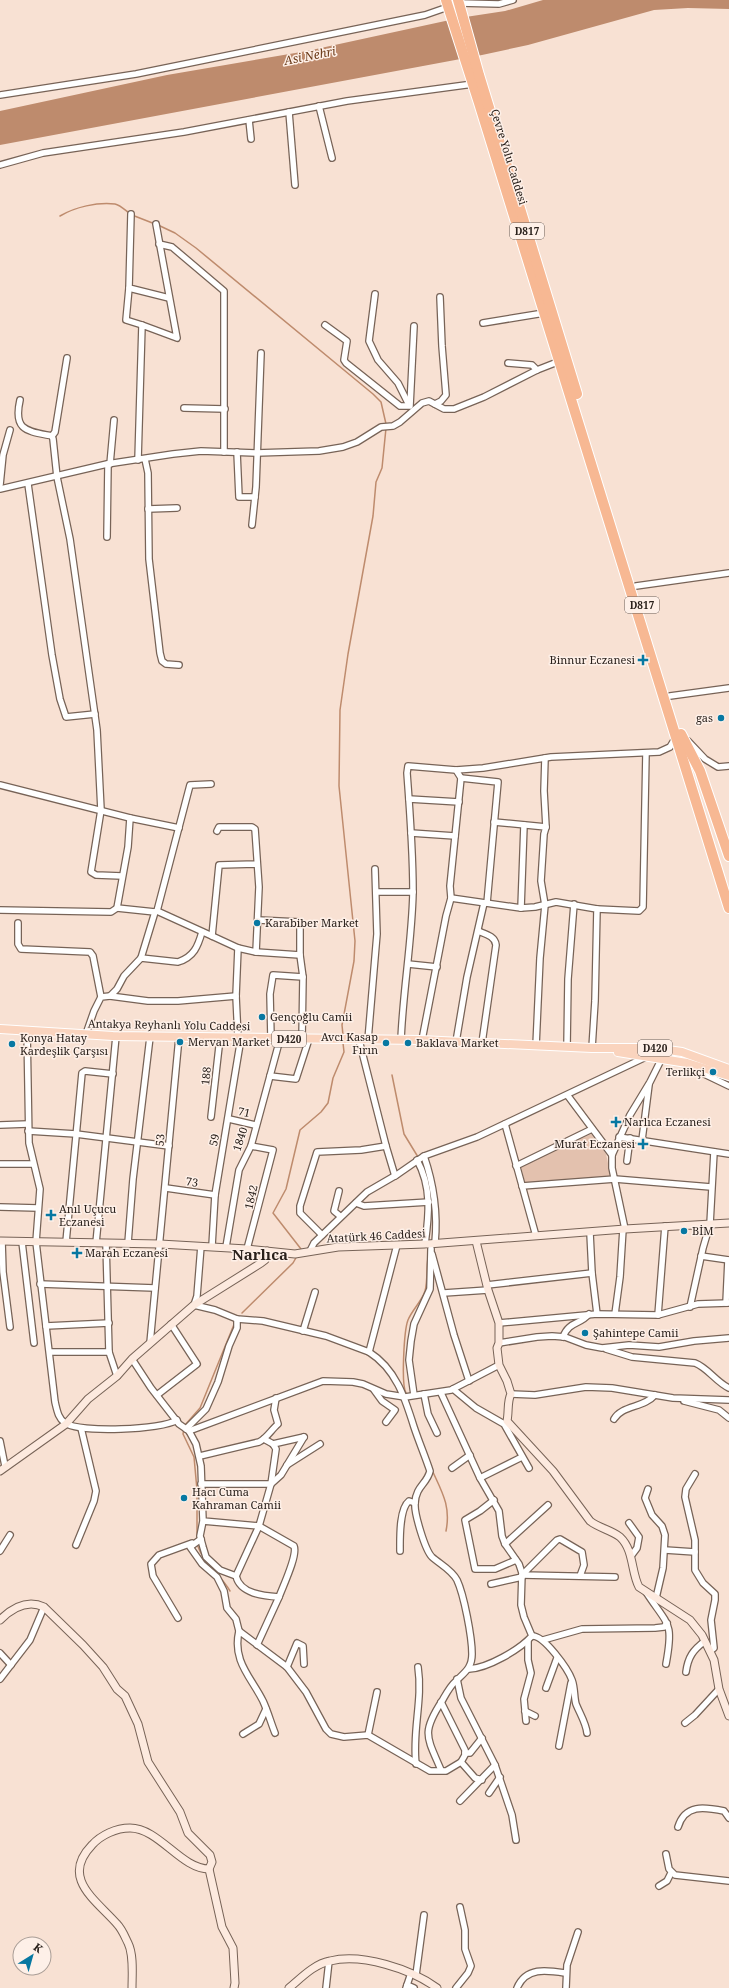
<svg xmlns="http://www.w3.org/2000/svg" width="729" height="1988" font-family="'Noto Serif',serif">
<rect width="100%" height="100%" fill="#f8e1d3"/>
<path fill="#e3c1ae" d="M591,1134L606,1154L611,1177L525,1183L521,1166Z"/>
<path fill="#be8b6d" d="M543,0H729V9L688,8L654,10L528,45L482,55L0,145V111L167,75L307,51L459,18L505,11Z"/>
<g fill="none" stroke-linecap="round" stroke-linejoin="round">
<g stroke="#be8b6d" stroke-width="1.5">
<path d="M132,215L155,224"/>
<path d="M60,216C75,207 97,202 115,204C120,205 125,210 129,213"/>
<path d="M158,225L175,233L196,248L373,394L381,402L386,424"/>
<path d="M343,1035L342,1025L354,961L355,941L339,786L340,710L348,654L373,516L376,482L382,468L386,428"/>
<path d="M392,1075L404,1134L418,1157"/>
<path d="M430,1224L431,1202"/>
<path d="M428,1246V1254"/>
<path d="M300,1251L301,1249L273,1213L286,1189L300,1130L321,1112L328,1103L333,1078L344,1052L343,1043"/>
<path d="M242,1313L293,1263L297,1256"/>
<path d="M406,1393C401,1385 404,1330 408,1320C412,1310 422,1301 425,1291C428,1280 426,1269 428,1258"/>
<path d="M185,1425L200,1408L235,1322"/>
<path d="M184,1429L183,1434L194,1457L197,1490V1540"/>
<path d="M432,1470C442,1492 451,1506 446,1531"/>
<path d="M197,1544C203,1563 220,1574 230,1591"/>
</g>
<defs>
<g id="street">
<path d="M459,3L499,4L513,0"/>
<path d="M0,95L136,74L425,15L448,7"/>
<path d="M319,106L332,158"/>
<path d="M289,112L295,185"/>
<path d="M249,120L251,139"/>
<path d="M0,165L43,153L184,132L347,101L473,84"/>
<path d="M131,214L129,288L169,298"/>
<path d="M159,244L172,247L224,291V452"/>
<path d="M129,288L126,320L142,325"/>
<path d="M375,294L369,341L378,360L398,383L409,405"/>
<path d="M483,323L544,313"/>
<path d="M325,325L347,341L344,360L346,363L400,406H410L414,326"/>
<path d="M508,363L532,365L537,370"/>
<path d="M20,400C13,431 27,431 52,436L53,439L57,477L70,539L97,730L101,810L91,872L96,875L122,876"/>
<path d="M435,404L441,401L446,395L442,346L440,297"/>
<path d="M184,408L225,409"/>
<path d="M52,436L55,432L67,358"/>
<path d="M237,452L239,497H255"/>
<path d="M145,459L148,473L149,559L160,653L162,661L166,664L179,665"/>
<path d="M138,460L142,325L177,338L156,224"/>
<path d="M110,464L114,420"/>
<path d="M28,484L52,655L60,699L66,717L95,714"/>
<path d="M0,485L3,455L10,430"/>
<path d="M0,489L107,464L173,454L201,451L256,453L319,451L343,447L357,442L381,427L393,426L400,422L422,403L429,401L444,409H454L484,397L537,370L560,361"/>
<path d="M148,509L177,508"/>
<path d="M252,525L256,487L261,353"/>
<path d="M107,537L108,464"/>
<path d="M636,586L729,573"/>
<path d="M670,696L729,688"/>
<path d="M688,741L705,759L718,767L729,766"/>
<path d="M545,758L544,791L546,827"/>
<path d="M456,770L483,768L551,757L659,752L670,747L676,737"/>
<path d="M461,778L498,782L487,903"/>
<path d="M211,784L190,785L157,911L212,936"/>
<path d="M0,785L130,818"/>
<path d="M409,799L459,802"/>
<path d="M494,822L546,827L544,834L541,881L545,905L540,958L536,1046"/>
<path d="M217,831L219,827H252L255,829L259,887L256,952L238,948L212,936L219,865L257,864"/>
<path d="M411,833L455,836"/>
<path d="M377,892H413"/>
<path d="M451,898L521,908L535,907L556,902L597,909L595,1001L592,1048"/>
<path d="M117,908L155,912L157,911"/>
<path d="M521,908L524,825"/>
<path d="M597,909L639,911L643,907L646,753"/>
<path d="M0,910L111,912L117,908L128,847L130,818L179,828"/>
<path d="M258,920L300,922V955L303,977L302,1039"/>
<path d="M18,923V944L21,949L90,952L93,956L101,997"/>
<path d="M478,931C485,934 495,936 496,945L482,1043"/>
<path d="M256,952L300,955"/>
<path d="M141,958L155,912"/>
<path d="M408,964L437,967"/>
<path d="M110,996L148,1001H178L236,996"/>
<path d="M27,1030L29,1143L40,1189L36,1242L55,1402C57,1410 58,1418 65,1423C80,1433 162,1430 177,1420"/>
<path d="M86,1034L94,1011L101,997L110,996L117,989L124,976L141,958L178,962C194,957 198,946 202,932"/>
<path d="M238,1038L236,996L238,948"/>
<path d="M271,1038L270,994L273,975L303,977"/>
<path d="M359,1040L386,1146L395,1176"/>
<path d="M368,1040L377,934L375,869"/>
<path d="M401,1040C403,990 412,941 413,892C413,852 410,812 407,773L408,766L456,770L461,778L450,886L451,898L446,916L422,1040"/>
<path d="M456,1042L467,977L484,903"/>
<path d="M567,1047L568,979L574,904"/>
<path d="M702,1073L729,1086"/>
<path d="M270,1076L296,1079L309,1039"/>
<path d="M568,1096L612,1155"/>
<path d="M211,1117L220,1038"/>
<path d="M229,1119L255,1125"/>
<path d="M505,1124L536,1236"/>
<path d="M0,1125L28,1124"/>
<path d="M28,1131L76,1134L169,1146"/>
<path d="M619,1137L729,1154"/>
<path d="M642,1140L649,1085"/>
<path d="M424,1156C434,1185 438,1212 435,1243"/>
<path d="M417,1160C432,1187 429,1215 425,1244H428"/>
<path d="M627,1161L630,1138"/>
<path d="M0,1164H33"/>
<path d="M516,1166L592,1129"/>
<path d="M522,1186L615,1179L711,1187"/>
<path d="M166,1188L215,1195"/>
<path d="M339,1191L334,1211L340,1216"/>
<path d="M356,1203L364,1206L429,1202"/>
<path d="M0,1207L38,1208"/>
<path d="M625,1229L612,1168V1155L630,1115L650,1082L662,1058"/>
<path d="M590,1233L592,1273L597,1314"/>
<path d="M322,1235L300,1213V1206L317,1152L361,1150L386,1146"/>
<path d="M2,1241L3,1272L10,1327"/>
<path d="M22,1242L34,1343"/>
<path d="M66,1242L82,1073L85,1071L113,1074"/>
<path d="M96,1243L116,1036"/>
<path d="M106,1243L109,1352L117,1376"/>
<path d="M128,1243L133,1179L150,1037"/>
<path d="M201,1246L197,1296L194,1305L215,1310L237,1319L263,1321L326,1336L369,1352L397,1245"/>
<path d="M212,1246L215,1195L241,1038"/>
<path d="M226,1247L239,1170L251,1146L280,1039"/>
<path d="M247,1249L273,1150L251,1146"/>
<path d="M310,1251L314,1243L367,1192L398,1174L424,1156L477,1137L646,1057"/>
<path d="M432,1254L454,1335L469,1381"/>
<path d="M701,1256L729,1260"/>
<path d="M40,1284L155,1288"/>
<path d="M487,1285L592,1273"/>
<path d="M444,1293L488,1290"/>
<path d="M726,1303L728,1260"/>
<path d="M690,1307L703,1248L710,1224L714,1152"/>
<path d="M615,1314L620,1277L623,1229"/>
<path d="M658,1315L665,1226"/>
<path d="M499,1323L597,1314L658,1315L698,1304L729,1303"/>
<path d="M46,1326L109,1323"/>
<path d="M303,1331L315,1292"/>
<path d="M563,1337C569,1321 580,1325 589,1314"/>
<path d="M150,1343L179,1037"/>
<path d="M499,1343L537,1337L552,1336L565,1337L586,1345L602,1348L629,1345L659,1347L694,1341L729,1338"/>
<path d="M606,1349L632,1357L695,1363C708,1368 716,1382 729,1388"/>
<path d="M50,1352H109"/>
<path d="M369,1352C396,1369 405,1398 414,1427C419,1442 425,1456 430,1471C427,1484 416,1486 415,1503C414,1513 425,1550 432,1557C440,1564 452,1570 457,1580C464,1595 472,1637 472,1654C472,1668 465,1672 456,1681C450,1686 446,1694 442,1701C421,1733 427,1737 441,1770"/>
<path d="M132,1359L151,1388L179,1424L189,1431L196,1444L201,1466L203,1521L200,1536L203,1547L206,1557L220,1570L236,1576C240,1594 264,1596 279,1597C283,1586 298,1555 294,1546L259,1526L203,1521"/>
<path d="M453,1389L476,1408L504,1424L529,1468"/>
<path d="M374,1390L382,1401L395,1410L386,1422"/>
<path d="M441,1393L480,1478L499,1511L502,1536L505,1544L519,1564L522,1573L521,1605L524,1617L532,1636C519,1650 488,1668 469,1669"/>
<path d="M424,1394L428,1414L437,1433"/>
<path d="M511,1394L535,1395L586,1387L612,1388L673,1398L729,1400"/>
<path d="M157,1395L197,1364L171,1324"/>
<path d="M414,1395L409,1360L411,1341L414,1324L430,1289L431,1249"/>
<path d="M684,1401L719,1410L729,1418"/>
<path d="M614,1419C622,1405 644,1408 655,1395"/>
<path d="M186,1429L206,1409L218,1382L229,1346L237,1328V1319"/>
<path d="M189,1431L323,1381L353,1382L363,1384L386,1394L405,1397L451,1390L499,1365"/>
<path d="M0,1441L5,1466"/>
<path d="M273,1444L304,1437"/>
<path d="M200,1456L259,1442C267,1438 271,1430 278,1424L274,1410L276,1398"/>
<path d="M287,1465L320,1444"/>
<path d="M452,1468L470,1455"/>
<path d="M695,1474L686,1489L685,1497L695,1540V1570L703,1583L715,1594V1600L711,1620L714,1648L710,1651"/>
<path d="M480,1478L522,1457"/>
<path d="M201,1484H271L281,1475L304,1437"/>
<path d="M648,1489L645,1498L652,1515L662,1526L665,1535L663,1568L656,1598"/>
<path d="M494,1500L480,1511L465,1520L475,1569H495L516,1560"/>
<path d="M629,1523L639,1537L637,1548L631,1556"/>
<path d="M201,1539L190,1547L202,1564L217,1577L224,1591L227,1608L236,1619L239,1631L287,1667L306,1692L326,1729L331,1734L344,1737L368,1735L430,1771H446L461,1762L465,1755V1750L441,1702"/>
<path d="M505,1544L548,1505"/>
<path d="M76,1545L94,1501L96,1491L81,1428"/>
<path d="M665,1550L695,1552"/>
<path d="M0,1551L10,1535"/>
<path d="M400,1551C400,1538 399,1509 409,1501L415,1503"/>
<path d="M236,1576L259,1526L271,1484L276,1449L273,1444L264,1439"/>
<path d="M580,1576L584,1565L582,1552L560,1539L557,1540L522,1575L615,1577"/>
<path d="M491,1584L522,1577"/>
<path d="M646,1592C668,1626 674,1621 666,1664"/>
<path d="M178,1618L153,1576L151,1564L159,1555L192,1543"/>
<path d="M239,1631C232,1661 251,1677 263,1701C268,1712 271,1723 275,1733"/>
<path d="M532,1636C544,1635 568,1669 572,1680C575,1688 574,1697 576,1704C580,1714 586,1723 587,1733"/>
<path d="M543,1640L582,1629L655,1628L664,1627L667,1623"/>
<path d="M257,1645L279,1597"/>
<path d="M0,1653L11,1665"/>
<path d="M287,1667L297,1643L303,1646L304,1664"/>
<path d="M686,1672C688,1657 693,1650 705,1641"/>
<path d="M0,1679L30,1640L44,1607"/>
<path d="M457,1679L461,1698L495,1765L512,1815L516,1840"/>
<path d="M546,1688L557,1658"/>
<path d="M525,1711L535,1716"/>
<path d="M526,1721L524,1699L531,1673L528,1660V1641"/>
<path d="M685,1723L695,1715L719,1689"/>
<path d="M243,1734L259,1724L266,1709"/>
<path d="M368,1735L377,1692"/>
<path d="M559,1746L571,1683"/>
<path d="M465,1753H470L482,1738"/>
<path d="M461,1762L475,1778L482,1780"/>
<path d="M416,1764C412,1731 423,1700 418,1667"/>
<path d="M489,1793L500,1777"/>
<path d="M460,1801L495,1765"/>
<path d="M678,1827C685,1804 704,1807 724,1811L729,1818"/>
<path d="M666,1854L669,1869L675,1875L729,1881"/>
<path d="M659,1886L667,1881L671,1873"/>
<path d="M416,1975L424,1915"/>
<path d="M407,1985L414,1988"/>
<path d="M326,1988L329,1961"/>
<path d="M406,1988L411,1973"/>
<path d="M456,1988L468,1973L471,1966L465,1949V1930L460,1907"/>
<path d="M517,1988C526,1967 546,1970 565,1973"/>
<path d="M566,1988L567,1965L578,1932"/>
</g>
<g id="secondary">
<path d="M0,1241L160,1244L247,1249L295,1254L338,1247L425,1244"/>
<path d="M476,1241L488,1290L499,1323V1343L497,1348L499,1365L507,1381L511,1394C507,1401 509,1412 507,1421L553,1471L590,1521C599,1528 611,1530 620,1537C634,1550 631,1572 639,1587L690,1620L702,1635L714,1660L719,1689L729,1716"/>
<path d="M428,1244L625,1229L729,1223"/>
<path d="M0,1471L66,1424L88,1399L117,1376L132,1359L194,1305L261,1263L265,1260L267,1251"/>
<path d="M0,1620C12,1608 27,1599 44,1607L83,1645L103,1667L117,1689L125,1696L138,1724L148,1762L180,1812L188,1833L210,1855L212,1862L209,1869C181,1869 159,1828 130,1828C116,1828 101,1835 92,1845C60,1878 96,1900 117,1924C122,1929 125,1937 128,1943C134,1955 132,1975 132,1988"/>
<path d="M209,1869L222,1927L233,1948L235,1983L234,1988"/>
<path d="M289,1988C301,1978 314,1964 330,1961C362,1953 411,1969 437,1988"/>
</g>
<g id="primary">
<path d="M0,1029L113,1036L420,1040L592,1048H653L682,1052L729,1069"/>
<path d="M618,1052L687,1063L729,1076"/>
</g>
<g id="highway">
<path d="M446,0L479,103L729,908"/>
<path d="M458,0L479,75L577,394"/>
<path d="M681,734L700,771L729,856"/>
</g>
</defs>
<use href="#street" stroke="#776357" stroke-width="8"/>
<use href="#secondary" stroke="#776357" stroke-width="9"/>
<use href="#primary" stroke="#fff" stroke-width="10"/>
<use href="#highway" stroke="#fff" stroke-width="12"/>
<use href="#street" stroke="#fff" stroke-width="5.5"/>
<use href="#secondary" stroke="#fdeadf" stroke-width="7"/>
<use href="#primary" stroke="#fad4be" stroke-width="8"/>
<use href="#highway" stroke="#f7b893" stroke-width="10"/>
</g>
<g fill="#0778a2" stroke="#fef0e8" stroke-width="1.5">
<path d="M641 654h4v4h4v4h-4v4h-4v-4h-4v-4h4z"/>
<circle cx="721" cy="718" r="4"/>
<circle cx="257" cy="923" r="4"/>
<circle cx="262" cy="1017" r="4"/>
<circle cx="180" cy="1042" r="4"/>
<circle cx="386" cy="1043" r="4"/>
<circle cx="408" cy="1043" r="4"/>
<circle cx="12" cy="1044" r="4"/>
<circle cx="713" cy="1072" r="4"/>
<path d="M614 1116h4v4h4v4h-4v4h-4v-4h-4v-4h4z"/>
<path d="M641 1138h4v4h4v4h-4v4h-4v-4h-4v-4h4z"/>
<path d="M49 1209h4v4h4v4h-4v4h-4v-4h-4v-4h4z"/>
<circle cx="684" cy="1231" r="4"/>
<path d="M75 1247h4v4h4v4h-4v4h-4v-4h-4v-4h4z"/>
<circle cx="585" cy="1333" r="4"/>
<circle cx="184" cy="1498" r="4"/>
</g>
<g text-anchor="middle" stroke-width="3" stroke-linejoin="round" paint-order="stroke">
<g fill="#fef0e8" stroke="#695e58" stroke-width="1">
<rect x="510" y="223" width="34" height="16" rx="3"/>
<rect x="625" y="597" width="34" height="16" rx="3"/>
<rect x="272" y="1031" width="34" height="16" rx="3"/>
<rect x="638" y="1040" width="34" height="16" rx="3"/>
</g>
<g font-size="10" font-weight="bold" fill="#29201b">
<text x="527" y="235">D817</text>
<text x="642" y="609">D817</text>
<text x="289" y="1043">D420</text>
<text x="655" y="1052">D420</text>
</g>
<g font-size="11" fill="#29201b" stroke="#fef0e8">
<text transform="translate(509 157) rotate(73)" y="4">Çevre Yolu Caddesi</text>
<text transform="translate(169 1025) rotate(1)" y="4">Antakya Reyhanlı Yolu Caddesi</text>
<text transform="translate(206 1076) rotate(-84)" y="4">188</text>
<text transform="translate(244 1112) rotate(12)" y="4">71</text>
<text transform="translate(240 1139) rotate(-72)" y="4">1840</text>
<text transform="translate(160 1140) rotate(-86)" y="4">53</text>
<text transform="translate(214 1140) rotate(-78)" y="4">59</text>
<text transform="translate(192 1182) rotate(8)" y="4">73</text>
<text transform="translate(251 1197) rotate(-76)" y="4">1842</text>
<text transform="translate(376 1236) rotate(-3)" y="4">Atatürk 46 Caddesi</text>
</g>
<g font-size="11" fill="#29201b" stroke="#fef0e8" text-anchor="start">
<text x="635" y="664" text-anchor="end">Binnur Eczanesi</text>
<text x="713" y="722" text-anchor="end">gas</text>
<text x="265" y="927">Karabiber Market</text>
<text x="270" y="1021">Gençoğlu Camii</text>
<text x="378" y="1041" text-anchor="end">Avcı Kasap<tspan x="378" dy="13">Fırın</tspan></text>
<text x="20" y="1042">Konya Hatay<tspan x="20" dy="13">Kardeşlik Çarşısı</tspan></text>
<text x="188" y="1046">Mervan Market</text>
<text x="416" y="1047">Baklava Market</text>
<text x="705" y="1076" text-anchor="end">Terlikçi</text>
<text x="624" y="1126">Narlıca Eczanesi</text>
<text x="635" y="1148" text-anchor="end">Murat Eczanesi</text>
<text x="59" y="1213">Anıl Uçucu<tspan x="59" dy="13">Eczanesi</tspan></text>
<text x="692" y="1235">BİM</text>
<text x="85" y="1257">Marah Eczanesi</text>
<text x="593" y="1337">Şahintepe Camii</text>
<text x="192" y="1496">Hacı Cuma<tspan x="192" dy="13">Kahraman Camii</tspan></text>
</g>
<g font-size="12" font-style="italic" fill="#693816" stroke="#fef0e8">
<text transform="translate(310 56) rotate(-11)" y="4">Asi Nehri</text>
</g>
<g font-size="15" font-weight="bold" fill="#29201b" stroke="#fef0e8">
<text x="260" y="1260">Narlıca</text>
</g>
</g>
<g transform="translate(32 1956) rotate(37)"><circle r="19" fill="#fef0e8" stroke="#a99d96"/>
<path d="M0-3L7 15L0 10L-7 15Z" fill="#0778a2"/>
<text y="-6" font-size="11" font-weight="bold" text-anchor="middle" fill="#29201b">K</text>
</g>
</svg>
